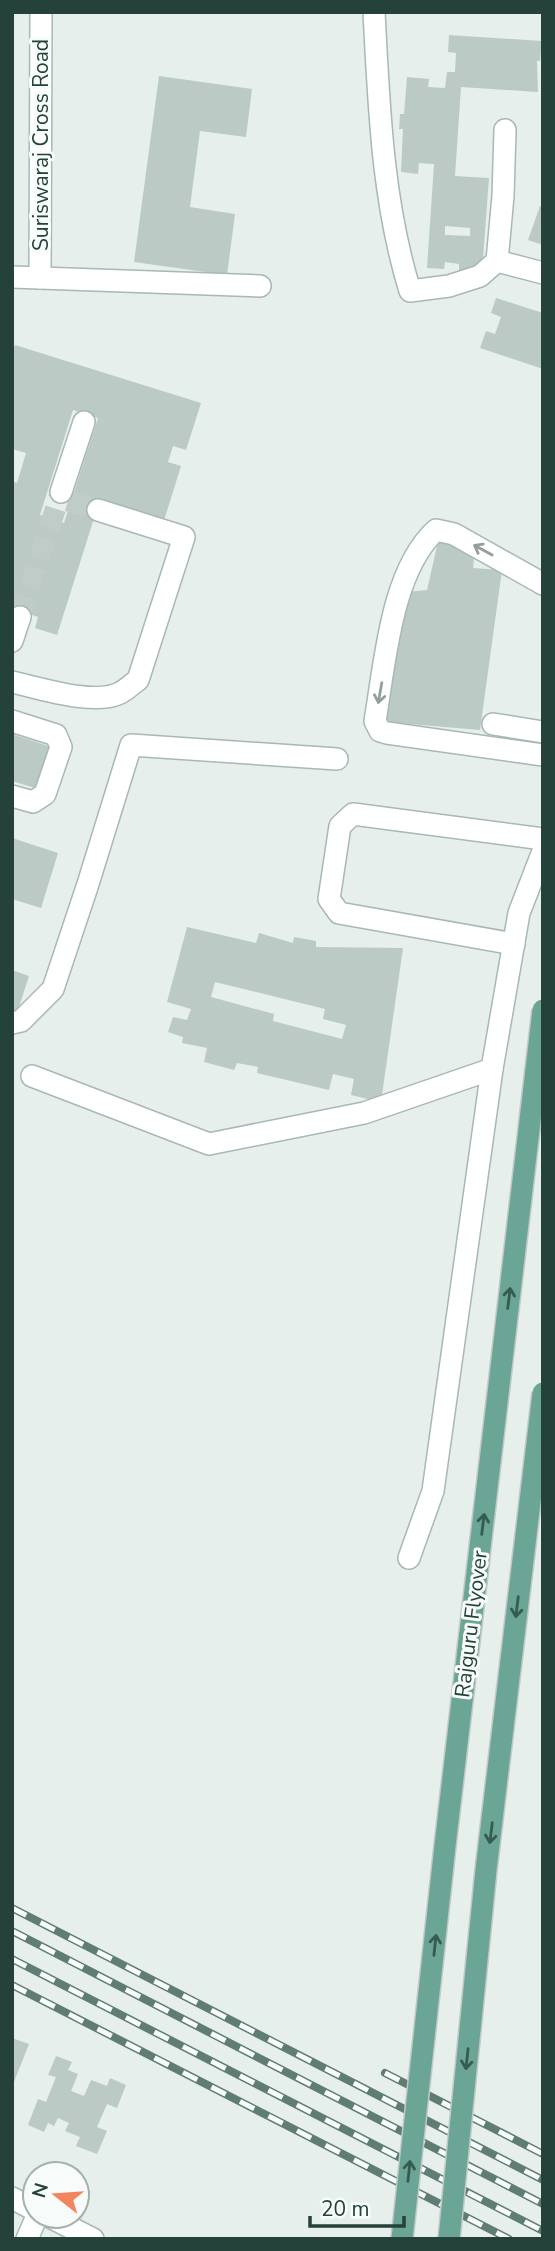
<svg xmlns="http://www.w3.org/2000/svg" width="555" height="2251" font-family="'Nunito Sans',sans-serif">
<rect width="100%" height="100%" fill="#e6efeb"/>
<g fill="#bbcac4" fill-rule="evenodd">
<path d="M449,35L542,41L540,61H537L538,92L461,87L455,176L489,178L482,272L459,270V264L445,262L444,269L427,268L434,164L419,163L418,174L401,172L403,129H399L400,114H404L407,77L429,79L428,87L445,88L447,72H455L456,53L448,52ZM445,226L470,228V236L445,235Z"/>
<path d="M159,76L252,89L246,137L200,131L190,207L235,214L227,275L134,262Z"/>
<path d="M540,206L543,207V245L528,240Z"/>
<path d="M496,298L543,313V369L480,348L486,331L495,334L501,317L491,313Z"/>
<path d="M15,345L201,403L186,450L173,446L168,462L181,466L162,527L98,506L57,635L35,628L38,617L12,608V481L17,483L26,453L12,449V353ZM73,410L98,418L64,523L40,515Z"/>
<path d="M439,537L475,549L473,568L502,570L480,730L385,722L406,592L427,590Z"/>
<path d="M12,734L51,747L38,789L12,781Z"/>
<path d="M12,838L58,853L41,908L12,899Z"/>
<path d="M187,927L256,943L259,933L293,943L294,937L316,941V947L403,948L381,1102L351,1095L354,1079L333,1074L329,1090L257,1073L258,1067L237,1063L234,1070L204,1062L207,1048L182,1043L183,1037L168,1032L173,1017L187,1020L191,1009L167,1002ZM215,982L325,1009L323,1019L346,1025L342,1039L273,1021L274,1014L211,997Z"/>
<path d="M12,970L29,976L17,1013L12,1011Z"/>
<path d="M12,2038L29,2044L12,2087Z"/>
<path d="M56,2056L72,2062L68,2070L78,2074L71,2091L84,2096L91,2080L107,2086L110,2078L126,2085L117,2108L107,2104L97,2127L107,2131L97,2154L76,2146L80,2137L65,2131L69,2123L58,2118L54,2126L48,2123L44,2132L28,2125L38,2099L46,2102L56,2077L48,2075Z"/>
</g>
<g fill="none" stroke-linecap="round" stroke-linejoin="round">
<g stroke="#bfccc8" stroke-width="21" stroke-dasharray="21 10" stroke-linecap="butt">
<path d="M68,501L98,510"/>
<path d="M20,617L61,492"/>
</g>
<defs>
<g id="minor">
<path d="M374,12C379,106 382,200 410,291L449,286L480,276L497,261L503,196L505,130"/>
<path d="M497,261L543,273"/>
<path d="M12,277L260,286"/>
<path d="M40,278L41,12"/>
<path d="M61,492L84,422"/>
<path d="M543,584L454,534L436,530C391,571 385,663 375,721L380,731L387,733L543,755"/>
<path d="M12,641L20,617"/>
<path d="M12,682C40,688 94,706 120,693C126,690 132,684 138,680L184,537L98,510"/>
<path d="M12,721L56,735L61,747L45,794L33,802L12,796"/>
<path d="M493,724L543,732"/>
<path d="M514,944L339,913L329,899L340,826L353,814L543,839"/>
<path d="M12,1023L21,1021L53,989L88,884L131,745L337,759"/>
<path d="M32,1076L209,1144L364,1113L492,1069"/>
<path d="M409,1558L433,1491L492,1069L519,913L543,851"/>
<path d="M12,2198L35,2210"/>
<path d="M48,2216L93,2239"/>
<path d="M27,2239L37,2216"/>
</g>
</defs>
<use href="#minor" stroke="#a8b8b2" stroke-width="24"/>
<use href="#minor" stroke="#fff" stroke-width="21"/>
<defs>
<g id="rail">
<path d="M12,1908L543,2180"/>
<path d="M12,1931L543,2204"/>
<path d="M12,1959L543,2231"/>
<path d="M12,1985L509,2239"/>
<path d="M385,2073L543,2154"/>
</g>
</defs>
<use href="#rail" stroke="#5f7d75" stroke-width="8"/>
<use href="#rail" stroke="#f7fbf9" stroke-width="5" stroke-dasharray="16" stroke-linecap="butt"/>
<defs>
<g id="major-bridge">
<path d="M402,2239L445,1846L543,1010"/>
<path d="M449,2239L486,1870L543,1393"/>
</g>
</defs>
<use href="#major-bridge" stroke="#c2cac8" stroke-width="24" stroke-linecap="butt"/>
<use href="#major-bridge" stroke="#6aa596" stroke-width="21"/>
</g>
<defs><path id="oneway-shaft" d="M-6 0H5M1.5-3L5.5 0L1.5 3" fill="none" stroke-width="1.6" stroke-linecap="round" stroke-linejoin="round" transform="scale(1.75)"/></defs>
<g stroke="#92a09c">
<use href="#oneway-shaft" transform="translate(483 550) rotate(-151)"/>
<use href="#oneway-shaft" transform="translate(380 693) rotate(100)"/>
</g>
<g stroke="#365b51">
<use href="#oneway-shaft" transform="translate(509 1298) rotate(-83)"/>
<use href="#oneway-shaft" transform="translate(483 1524) rotate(-83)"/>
<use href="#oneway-shaft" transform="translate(517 1607) rotate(97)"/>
<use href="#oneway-shaft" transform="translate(491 1833) rotate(97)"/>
<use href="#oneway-shaft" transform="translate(435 1945) rotate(-84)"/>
<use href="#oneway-shaft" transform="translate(467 2059) rotate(96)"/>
<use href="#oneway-shaft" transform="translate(409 2171) rotate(-84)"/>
</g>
<g text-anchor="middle" stroke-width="6" stroke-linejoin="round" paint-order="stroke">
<g font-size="21" fill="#24423a" stroke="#f7fbf9">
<text transform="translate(41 145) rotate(-90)" y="7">Suriswaraj Cross Road</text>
<text transform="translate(471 1624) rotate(-83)" y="7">Rajguru Flyover</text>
</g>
</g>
<rect width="555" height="2251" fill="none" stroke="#24423a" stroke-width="28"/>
<g transform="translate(56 2195) rotate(287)"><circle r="33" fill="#f7fbf9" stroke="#a3b1ad" stroke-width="2"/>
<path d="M0-5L12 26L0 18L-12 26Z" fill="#f4845f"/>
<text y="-10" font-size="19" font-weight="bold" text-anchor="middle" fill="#24423a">N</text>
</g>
<path d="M310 2216v10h94v-10" fill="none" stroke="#24423a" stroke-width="3.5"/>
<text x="321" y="2216" font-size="21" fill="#24423a" stroke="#f7fbf9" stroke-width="5" paint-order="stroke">20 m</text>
</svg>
